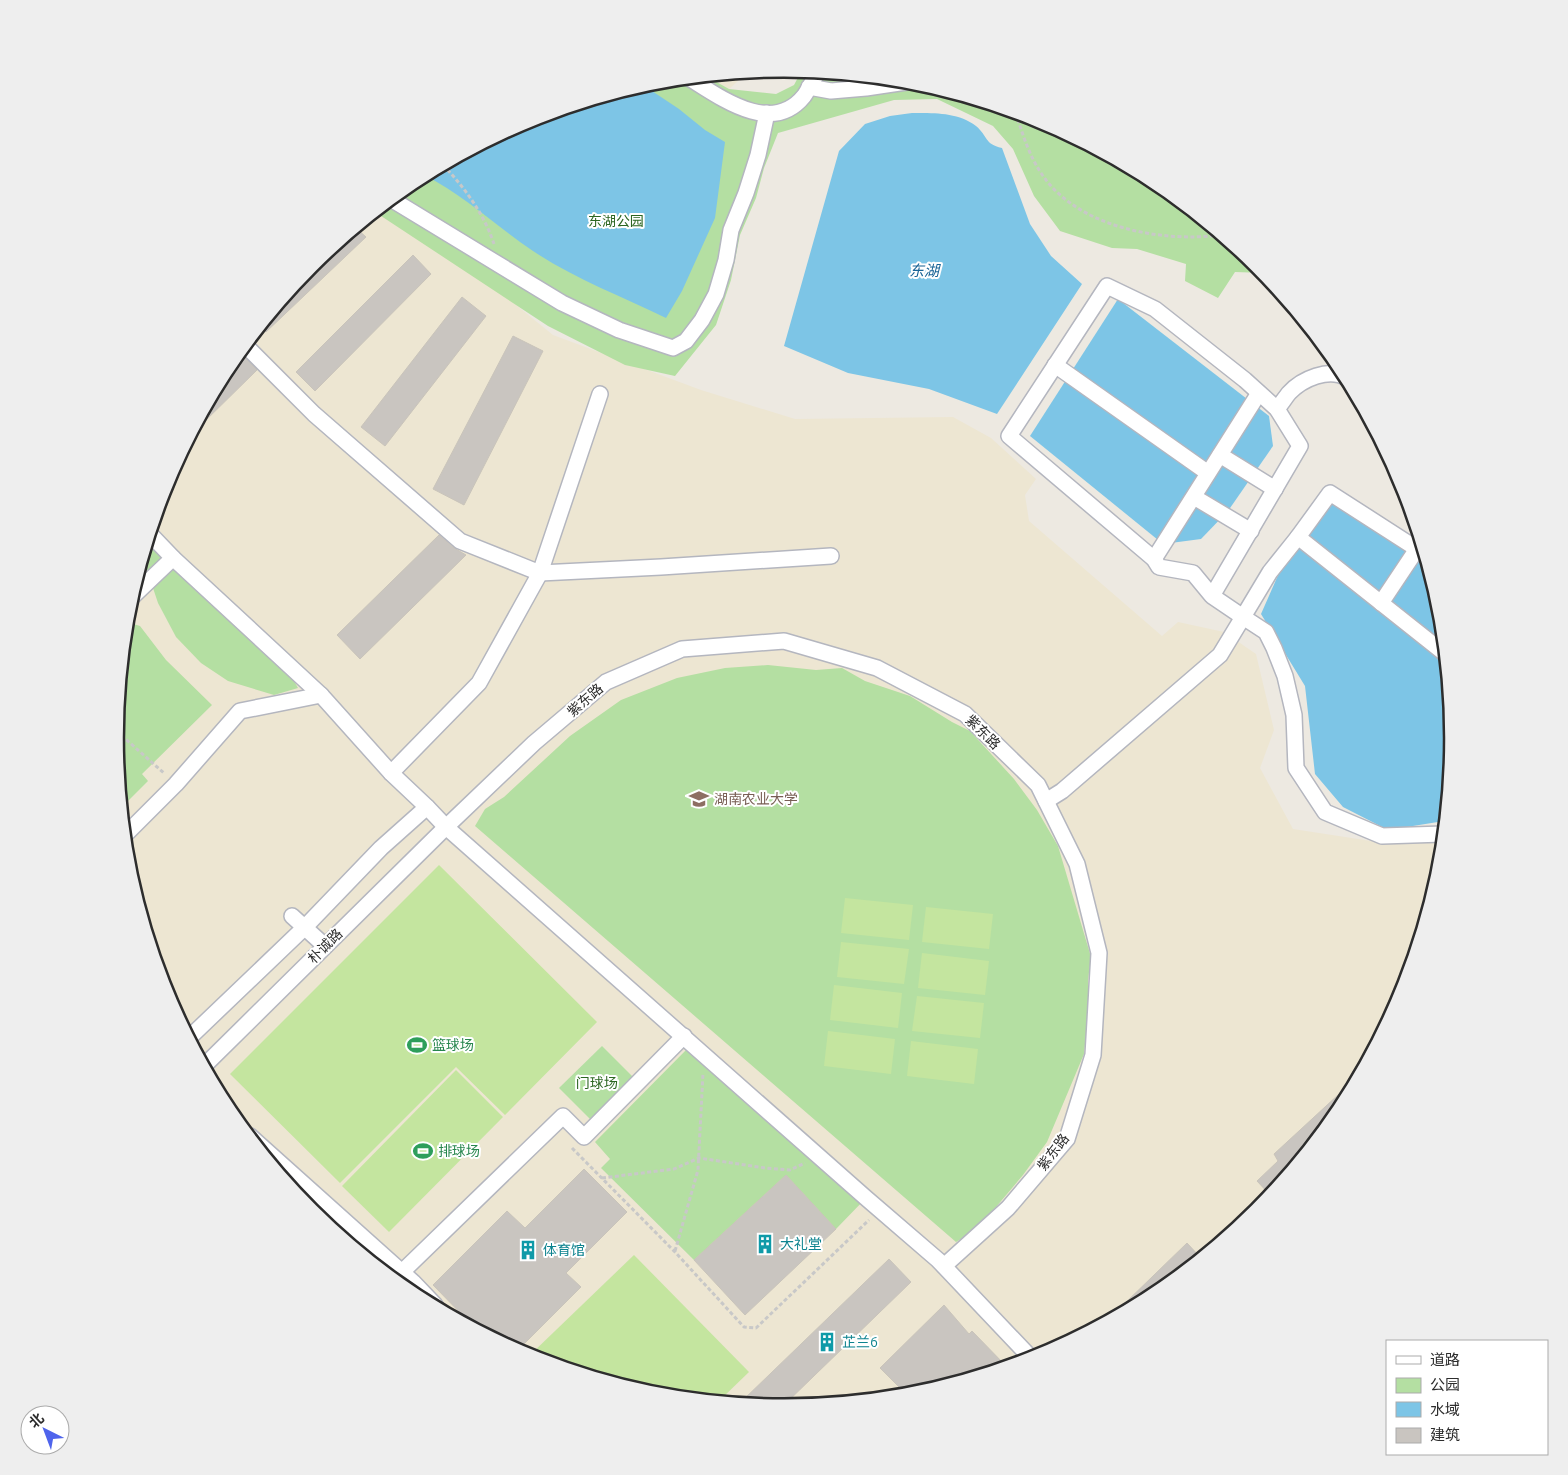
<svg xmlns="http://www.w3.org/2000/svg" width="1568" height="1475" font-family="Ubuntu,'Noto Sans SC',sans-serif">
<rect width="100%" height="100%" fill="#ede9e1"/>
<g fill="#ede6d2">
<path d="M748,72L729,89L706,76Z"/>
<path d="M382,206L451,252L553,335L701,390L795,419L953,417L991,438L1036,479L1025,495L1029,521L1162,636L1178,622L1224,632L1256,654L1274,730L1260,768L1293,829L1384,843L1443,841L1440,868L1402,994L1340,1109L1257,1211L1155,1294L1040,1355L914,1393L784,1406L653,1393L528,1355L412,1293L311,1210L228,1109L166,993L128,868L115,737L128,607L166,481L228,366L311,264Z"/>
</g>
<g fill="#b4dfa2">
<path d="M802,70L915,82L1040,120L1156,182L1257,265L1264,273L1235,272L1218,298L1185,281L1186,264L1137,249L1112,248L1060,231L1034,196L1013,149L993,126L937,99L894,100L778,133L764,168L756,198L740,235L731,280L716,325L675,376L625,365L548,326L375,212L413,181L528,120L654,82L706,76L729,89L776,94L794,85Z"/>
<path d="M148,540L294,681L298,688L274,695L228,681L201,663L176,637L158,603L143,558Z"/>
<path d="M127,622L140,626L166,660L212,705L142,774L148,781L122,807L115,737Z"/>
<path d="M768,665L816,670L842,668L865,681L910,696L952,722L970,731L1014,779L1037,810L1058,846L1091,957L1088,980V1015L1084,1054L1047,1142L1023,1175L996,1207L966,1236L956,1242L475,826L485,809L504,797L570,736L621,700L677,678L725,668Z"/>
<path d="M602,1046L634,1078L591,1120L559,1088Z"/>
<path d="M689,1047L866,1198L836,1229L786,1175L694,1260L601,1168L610,1159L595,1142Z"/>
</g>
<g fill="#c4e59f">
<path d="M439,865L597,1022L505,1115L456,1067L340,1183L230,1074Z"/>
<path d="M845,898L913,905L909,940L841,933Z"/>
<path d="M926,907L993,914L989,949L922,942Z"/>
<path d="M841,942L909,949L904,984L837,977Z"/>
<path d="M922,953L989,961L985,995L918,988Z"/>
<path d="M834,985L902,993L898,1028L830,1020Z"/>
<path d="M917,996L984,1003L980,1038L912,1031Z"/>
<path d="M828,1031L895,1039L891,1074L824,1066Z"/>
<path d="M911,1041L978,1049L974,1084L907,1076Z"/>
<path d="M456,1070L503,1117L389,1232L342,1186Z"/>
<path d="M330,1226L413,1282L435,1305L412,1293Z"/>
<path d="M634,1255L749,1372L720,1400L653,1393L529,1356Z"/>
</g>
<g fill="#7dc5e6">
<path d="M643,85L679,109L705,130L725,142L715,218L682,291L666,318C621,296 575,279 533,251C496,226 464,195 424,175L528,120Z"/>
<path d="M912,113C933,113 958,112 976,126C988,136 984,144 1002,148L1030,224L1051,256L1082,284L997,414L929,389L848,373L784,346L839,151L865,124L890,116Z"/>
<path d="M1118,299L1269,416L1273,446L1228,511L1201,539L1163,544L1030,436Z"/>
<path d="M1331,498L1425,558L1440,607L1453,738L1444,821L1388,830L1343,807L1315,774L1305,686L1261,614L1279,573Z"/>
</g>
<g fill="#c9c5c0" stroke="#c9c4ba">
<path d="M356,228L366,237L266,332L260,327L311,264Z"/>
<path d="M413,255L431,274L315,391L296,372Z"/>
<path d="M462,297L486,316L385,446L361,427Z"/>
<path d="M513,336L543,351L464,505L433,489Z"/>
<path d="M239,352L257,370L199,427L196,425L228,366Z"/>
<path d="M439,535L454,548L466,555L360,659L337,635Z"/>
<path d="M1351,1083L1353,1084L1340,1109L1270,1195L1257,1181L1278,1161L1274,1154Z"/>
<path d="M584,1169L627,1212L566,1273L581,1287L518,1350L474,1327L433,1285L507,1211L525,1228Z"/>
<path d="M786,1175L836,1229L745,1315L694,1260Z"/>
<path d="M1187,1243L1200,1257L1155,1294L1121,1312L1119,1309Z"/>
<path d="M889,1259L911,1282L783,1406L741,1402Z"/>
<path d="M944,1305L969,1334L972,1331L1006,1366L914,1393L906,1394L880,1368Z"/>
</g>
<g fill="none" stroke-linecap="round" stroke-linejoin="round">
<defs>
<g id="minor">
<path d="M689,78C721,98 772,136 804,96C809,89 813,80 818,72"/>
<path d="M809,87L831,91L866,88L913,81"/>
<path d="M391,199L562,303L619,330L673,348L686,341L702,320L716,294L726,260L731,230L746,193L758,155L767,113"/>
<path d="M245,345L314,414L460,541L540,573L661,567L831,556"/>
<path d="M1055,365L1208,473"/>
<path d="M1277,409C1281,404 1285,398 1289,393C1302,379 1329,367 1347,378"/>
<path d="M1220,455L1275,489"/>
<path d="M1194,497L1251,531"/>
<path d="M150,534L173,558L321,695L391,773L427,807L446,827L866,1198L938,1260L1031,1358"/>
<path d="M1298,537L1330,493L1417,549"/>
<path d="M1154,559L1259,393"/>
<path d="M131,598L173,558"/>
<path d="M1381,603L1417,549L1423,552"/>
<path d="M391,773L479,683L540,573L600,394"/>
<path d="M1046,801L1062,791L1220,655L1243,617L1212,596L1300,446L1277,409L1245,380L1155,309L1107,286L1009,436L1154,559L1159,567L1193,573L1212,596"/>
<path d="M1443,834L1382,836L1325,812L1296,768L1294,715L1285,676L1274,648L1266,632L1243,617L1270,572L1298,537L1444,653"/>
<path d="M125,835L176,784L240,711L321,695"/>
<path d="M292,916L325,946"/>
<path d="M190,1037L305,927L381,848L427,807"/>
<path d="M205,1065L446,827L534,743L606,682L682,649L784,641L877,668L965,714L1038,785L1077,864L1099,953L1093,1055L1067,1139L1008,1208L944,1266"/>
<path d="M250,1136L413,1282L435,1305"/>
<path d="M401,1273L563,1116L584,1137L684,1036"/>
</g>
</defs>
<use href="#minor" stroke="#b4b6bf" stroke-width="18"/>
<g stroke="#c8c8c8" stroke-width="3" stroke-dasharray="4 2.5" stroke-linecap="butt">
<path d="M1016,113C1022,133 1029,155 1041,173C1076,227 1161,243 1220,235"/>
<path d="M443,165C465,188 484,214 494,244"/>
<path d="M115,735H121L165,774"/>
<path d="M572,1148L675,1252L744,1327L756,1328L869,1220"/>
<path d="M602,1178L674,1169L699,1158L765,1168L790,1170L805,1163"/>
<path d="M675,1251L698,1170L703,1073"/>
</g>
<use href="#minor" stroke="#fff" stroke-width="15"/>
</g>
<defs>
<symbol id="university-bare" viewBox="-9 -9 18 18"><path d="M0-5L7-2L0 1L-7-2ZM-4 1L0 2.5L4 1V4Q0 6-4 4Z" fill="#8d6e63" stroke="#fff" stroke-width="2.5" paint-order="stroke"/></symbol>
<symbol id="stadium-bare" viewBox="-9 -9 18 18"><path d="M0-5a6.5 5 0 1 0 0 10a6.5 5 0 1 0 0-10ZM-3.5-1.8h7v3.6h-7Z" fill="#2e9e5b" stroke="#fff" stroke-width="2.5" paint-order="stroke"/></symbol>
<symbol id="building-bare" viewBox="-9 -9 18 18"><path d="M-4-6H4V6H1V3H-1V6H-4ZM-2.5-4.3h1.7v1.8h-1.7ZM.8-4.3h1.7v1.8H.8ZM-2.5-1h1.7V.8h-1.7ZM.8-1h1.7V.8H.8Z" fill="#0f9aa8" stroke="#fff" stroke-width="2.5" paint-order="stroke"/></symbol>
</defs>
<g fill-rule="evenodd">
<use href="#university-bare" x="685" y="785" width="28" height="28"/>
<use href="#stadium-bare" x="403" y="1031" width="28" height="28"/>
<use href="#stadium-bare" x="409" y="1137" width="28" height="28"/>
<use href="#building-bare" x="751" y="1230" width="28" height="28"/>
<use href="#building-bare" x="514" y="1236" width="28" height="28"/>
<use href="#building-bare" x="813" y="1328" width="28" height="28"/>
</g>
<g text-anchor="middle" stroke-width="4" stroke-linejoin="round" paint-order="stroke">
<g font-size="14" fill="#2c6621" stroke="#fff">
<text x="616" y="226">东湖公园</text>
<text x="597" y="1088">门球场</text>
</g>
<g font-size="14" fill="#2d2d2d" stroke="#fff">
<text transform="translate(585 700) rotate(-41)" y="5">紫东路</text>
<text transform="translate(983 732) rotate(44)" y="5">紫东路</text>
<text transform="translate(325 946) rotate(-45)" y="5">朴诚路</text>
<text transform="translate(1053 1152) rotate(-53)" y="5">紫东路</text>
</g>
<g font-size="14" fill="#785e54" stroke="#fff" text-anchor="start">
<text x="714" y="804">湖南农业大学</text>
</g>
<g font-size="14" fill="#27864d" stroke="#fff" text-anchor="start">
<text x="432" y="1050">篮球场</text>
<text x="438" y="1156">排球场</text>
</g>
<g font-size="14" fill="#0d838f" stroke="#fff" text-anchor="start">
<text x="780" y="1249">大礼堂</text>
<text x="543" y="1255">体育馆</text>
<text x="842" y="1347">芷兰6</text>
</g>
<g font-size="15" font-style="italic" fill="#196496" stroke="#fff">
<text x="924" y="276">东湖</text>
</g>
</g>
<path d="M0 0H1568V1475H0ZM124 738a660 660 0 1 1 1320 0a660 660 0 1 1-1320 0Z" fill="#eee" fill-rule="evenodd"/>
<path fill="none" stroke="#2d2d2d" stroke-width="2.5" d="M124 738a660 660 0 1 1 1320 0a660 660 0 1 1-1320 0Z"/>
<rect x="1386" y="1340" width="162" height="115" fill="#ffffff" stroke="#ababab"/>
<rect x="1396" y="1356" width="25" height="8" fill="#ffffff" stroke="#ababab"/>
<text x="1430" y="1365" font-size="15" fill="#2d2d2d">道路</text>
<rect x="1396" y="1378" width="25" height="15" fill="#b4dfa2" stroke="#ababab"/>
<text x="1430" y="1390" font-size="15" fill="#2d2d2d">公园</text>
<rect x="1396" y="1402" width="25" height="15" fill="#7dc5e6" stroke="#ababab"/>
<text x="1430" y="1415" font-size="15" fill="#2d2d2d">水域</text>
<rect x="1396" y="1428" width="25" height="15" fill="#c9c5c0" stroke="#ababab"/>
<text x="1430" y="1440" font-size="15" fill="#2d2d2d">建筑</text>
<g transform="translate(45 1430) rotate(318)"><circle r="24" fill="#ffffff" stroke="#ababab"/>
<path d="M0-4L9 19L0 12L-9 19Z" fill="#4f64ec"/>
<text y="-8" font-size="14" font-weight="bold" text-anchor="middle" fill="#2d2d2d">北</text>
</g>
</svg>
